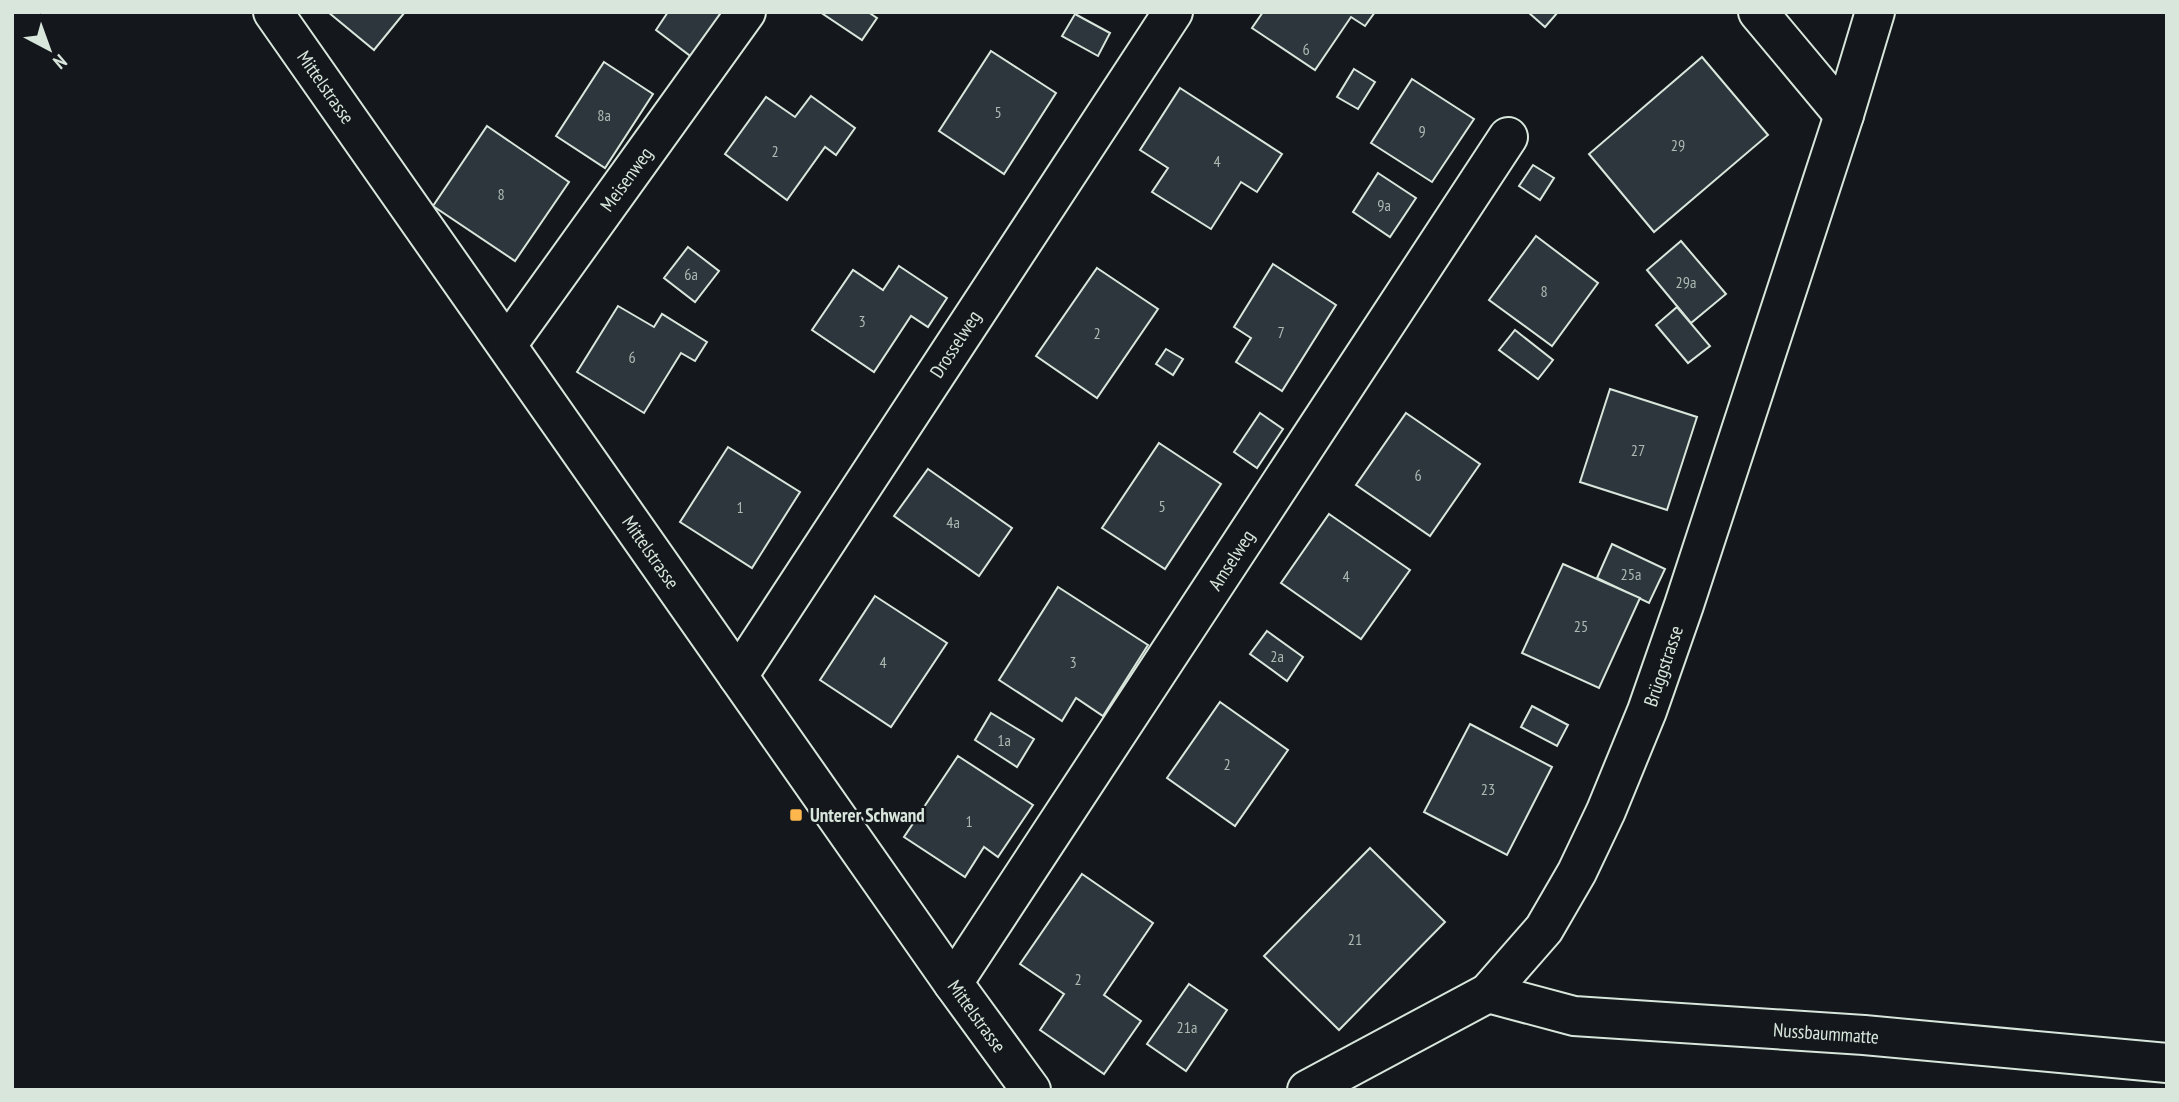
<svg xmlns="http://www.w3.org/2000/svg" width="2179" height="1102" font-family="'PT Sans Narrow',sans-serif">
<rect width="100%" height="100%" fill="#14181c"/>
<g fill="#2c363c" stroke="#d8e6dc" stroke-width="2">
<path d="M328,12H405L374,50Z"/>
<path d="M668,12H726L693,58L656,30Z"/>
<path d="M820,12H868L877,18L862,40Z"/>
<path d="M1263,12H1375L1365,26L1351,17L1315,70L1252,28Z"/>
<path d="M1528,12H1558L1545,27Z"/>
<path d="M1075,14L1110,33L1098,56L1062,36Z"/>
<path d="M991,51L1056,93L1004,174L939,131Z"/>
<path d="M1702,57L1768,135L1654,232L1589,154Z"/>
<path d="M604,62L653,94L605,168L556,136Z"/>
<path d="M1354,69L1375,82L1358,109L1337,97Z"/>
<path d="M1412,79L1474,119L1432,182L1371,143Z"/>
<path d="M1180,88L1282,154L1257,192L1241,182L1211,229L1152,192L1168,168L1140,150Z"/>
<path d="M811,96L855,128L836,155L825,147L787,200L725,154L766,97L795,117Z"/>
<path d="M487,126L569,182L515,261L433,206Z"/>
<path d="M1533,165L1554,178L1540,200L1519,186Z"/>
<path d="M1378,173L1416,198L1390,237L1353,212Z"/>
<path d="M1536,236L1598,283L1552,346L1489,300Z"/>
<path d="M1681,241L1726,294L1691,323L1647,270Z"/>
<path d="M688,247L719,271L695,302L664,278Z"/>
<path d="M1273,264L1336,305L1282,391L1236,362L1251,338L1234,327Z"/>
<path d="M899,266L947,298L928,327L911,316L874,372L812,330L853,270L883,290Z"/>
<path d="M1097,268L1158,309L1097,398L1036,356Z"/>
<path d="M618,306L654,327L662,314L707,342L695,361L681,353L644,413L577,372Z"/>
<path d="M1677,307L1710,346L1688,363L1656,325Z"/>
<path d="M1515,330L1553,360L1538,379L1499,350Z"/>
<path d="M1166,349L1183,359L1173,375L1156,364Z"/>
<path d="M1610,389L1697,417L1667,510L1580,482Z"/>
<path d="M1260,413L1283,429L1257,468L1234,452Z"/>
<path d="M1406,413L1480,464L1430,536L1356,485Z"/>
<path d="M1159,443L1221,484L1165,569L1102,528Z"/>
<path d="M728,447L800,492L752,568L680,522Z"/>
<path d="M928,469L1012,528L979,576L894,516Z"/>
<path d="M1329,514L1410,570L1361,639L1281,583Z"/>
<path d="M1612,544L1665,569L1649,603L1597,578Z"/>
<path d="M1563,564L1640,598L1599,688L1522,653Z"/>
<path d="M1058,587L1148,645L1103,716L1076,698L1062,721L999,680Z"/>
<path d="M875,596L947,643L891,727L820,680Z"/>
<path d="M1267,631L1303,657L1287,681L1250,654Z"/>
<path d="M1220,702L1288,750L1235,826L1167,778Z"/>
<path d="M1532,706L1568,725L1557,746L1521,727Z"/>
<path d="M991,713L1034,739L1017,767L975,740Z"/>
<path d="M1470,724L1552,767L1507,855L1424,812Z"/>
<path d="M958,756L1033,805L998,857L984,847L965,877L904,837Z"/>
<path d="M1370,848L1445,922L1339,1030L1264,956Z"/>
<path d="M1082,874L1153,923L1104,995L1141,1021L1104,1074L1040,1030L1064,994L1020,964Z"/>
<path d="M1189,984L1227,1010L1186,1071L1147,1044Z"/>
</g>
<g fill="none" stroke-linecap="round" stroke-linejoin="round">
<defs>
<g id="minor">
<path d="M273,12L953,983L1031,1090"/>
<path d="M1758,12L1844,115"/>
<path d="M507,345L746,12"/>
<path d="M738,676L1173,12"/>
<path d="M953,983L1508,137"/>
<path d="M1488,993L1574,1016L1864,1035L2167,1063"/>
<path d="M1307,1090L1488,993L1544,929L1577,872L1606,811L1647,711L1684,605L1844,115L1875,12"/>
</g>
</defs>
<use href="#minor" stroke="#d8e6dc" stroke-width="42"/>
<use href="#minor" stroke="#14181c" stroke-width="38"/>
</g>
<rect fill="#ffb74d" stroke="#14181c" stroke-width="2.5" x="789" y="808" width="14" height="14" rx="3.5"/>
<g text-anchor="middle" stroke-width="5" stroke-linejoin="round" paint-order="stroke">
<g font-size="16" fill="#adbab4">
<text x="1306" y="55">6</text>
<text x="998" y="118">5</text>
<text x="604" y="121">8a</text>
<text x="1422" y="137">9</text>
<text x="1678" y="151">29</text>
<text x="775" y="157">2</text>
<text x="1217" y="167">4</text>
<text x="501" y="200">8</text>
<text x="1384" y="211">9a</text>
<text x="691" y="280">6a</text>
<text x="1686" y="288">29a</text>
<text x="1544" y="297">8</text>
<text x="862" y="327">3</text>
<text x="1281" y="338">7</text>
<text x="1097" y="339">2</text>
<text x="632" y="363">6</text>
<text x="1638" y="456">27</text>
<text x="1418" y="481">6</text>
<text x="1162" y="512">5</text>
<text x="740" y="513">1</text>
<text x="953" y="528">4a</text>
<text x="1631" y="580">25a</text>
<text x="1346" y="582">4</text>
<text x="1581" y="632">25</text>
<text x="1277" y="662">2a</text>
<text x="883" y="668">4</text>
<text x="1073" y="668">3</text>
<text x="1004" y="746">1a</text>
<text x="1227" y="770">2</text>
<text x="1488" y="795">23</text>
<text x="969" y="827">1</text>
<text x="1355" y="945">21</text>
<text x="1078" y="985">2</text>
<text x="1187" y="1033">21a</text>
</g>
<g font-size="19" fill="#d8e6dc" stroke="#14181c">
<text transform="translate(326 87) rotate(55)" y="7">Mittelstrasse</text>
<text transform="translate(626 179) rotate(-54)" y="7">Meisenweg</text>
<text transform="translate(955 344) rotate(-57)" y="7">Drosselweg</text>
<text transform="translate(651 552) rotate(55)" y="7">Mittelstrasse</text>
<text transform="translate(1231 560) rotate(-57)" y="7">Amselweg</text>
<text transform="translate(1663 666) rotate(-71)" y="7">Brüggstrasse</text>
<text transform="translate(977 1016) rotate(54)" y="7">Mittelstrasse</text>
<text transform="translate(1826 1033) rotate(4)" y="7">Nussbaummatte</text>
</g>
<g font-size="19" font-weight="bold" fill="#d8e6dc" stroke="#14181c" text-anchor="start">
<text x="810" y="822">Unterer Schwand</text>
</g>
</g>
<rect width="2179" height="1102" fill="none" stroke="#d8e6dc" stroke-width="28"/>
<g transform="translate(49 49) rotate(139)" stroke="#14181c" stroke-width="5" paint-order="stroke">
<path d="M0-5L12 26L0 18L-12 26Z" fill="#d8e6dc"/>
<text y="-10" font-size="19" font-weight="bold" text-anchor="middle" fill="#d8e6dc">N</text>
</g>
</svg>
